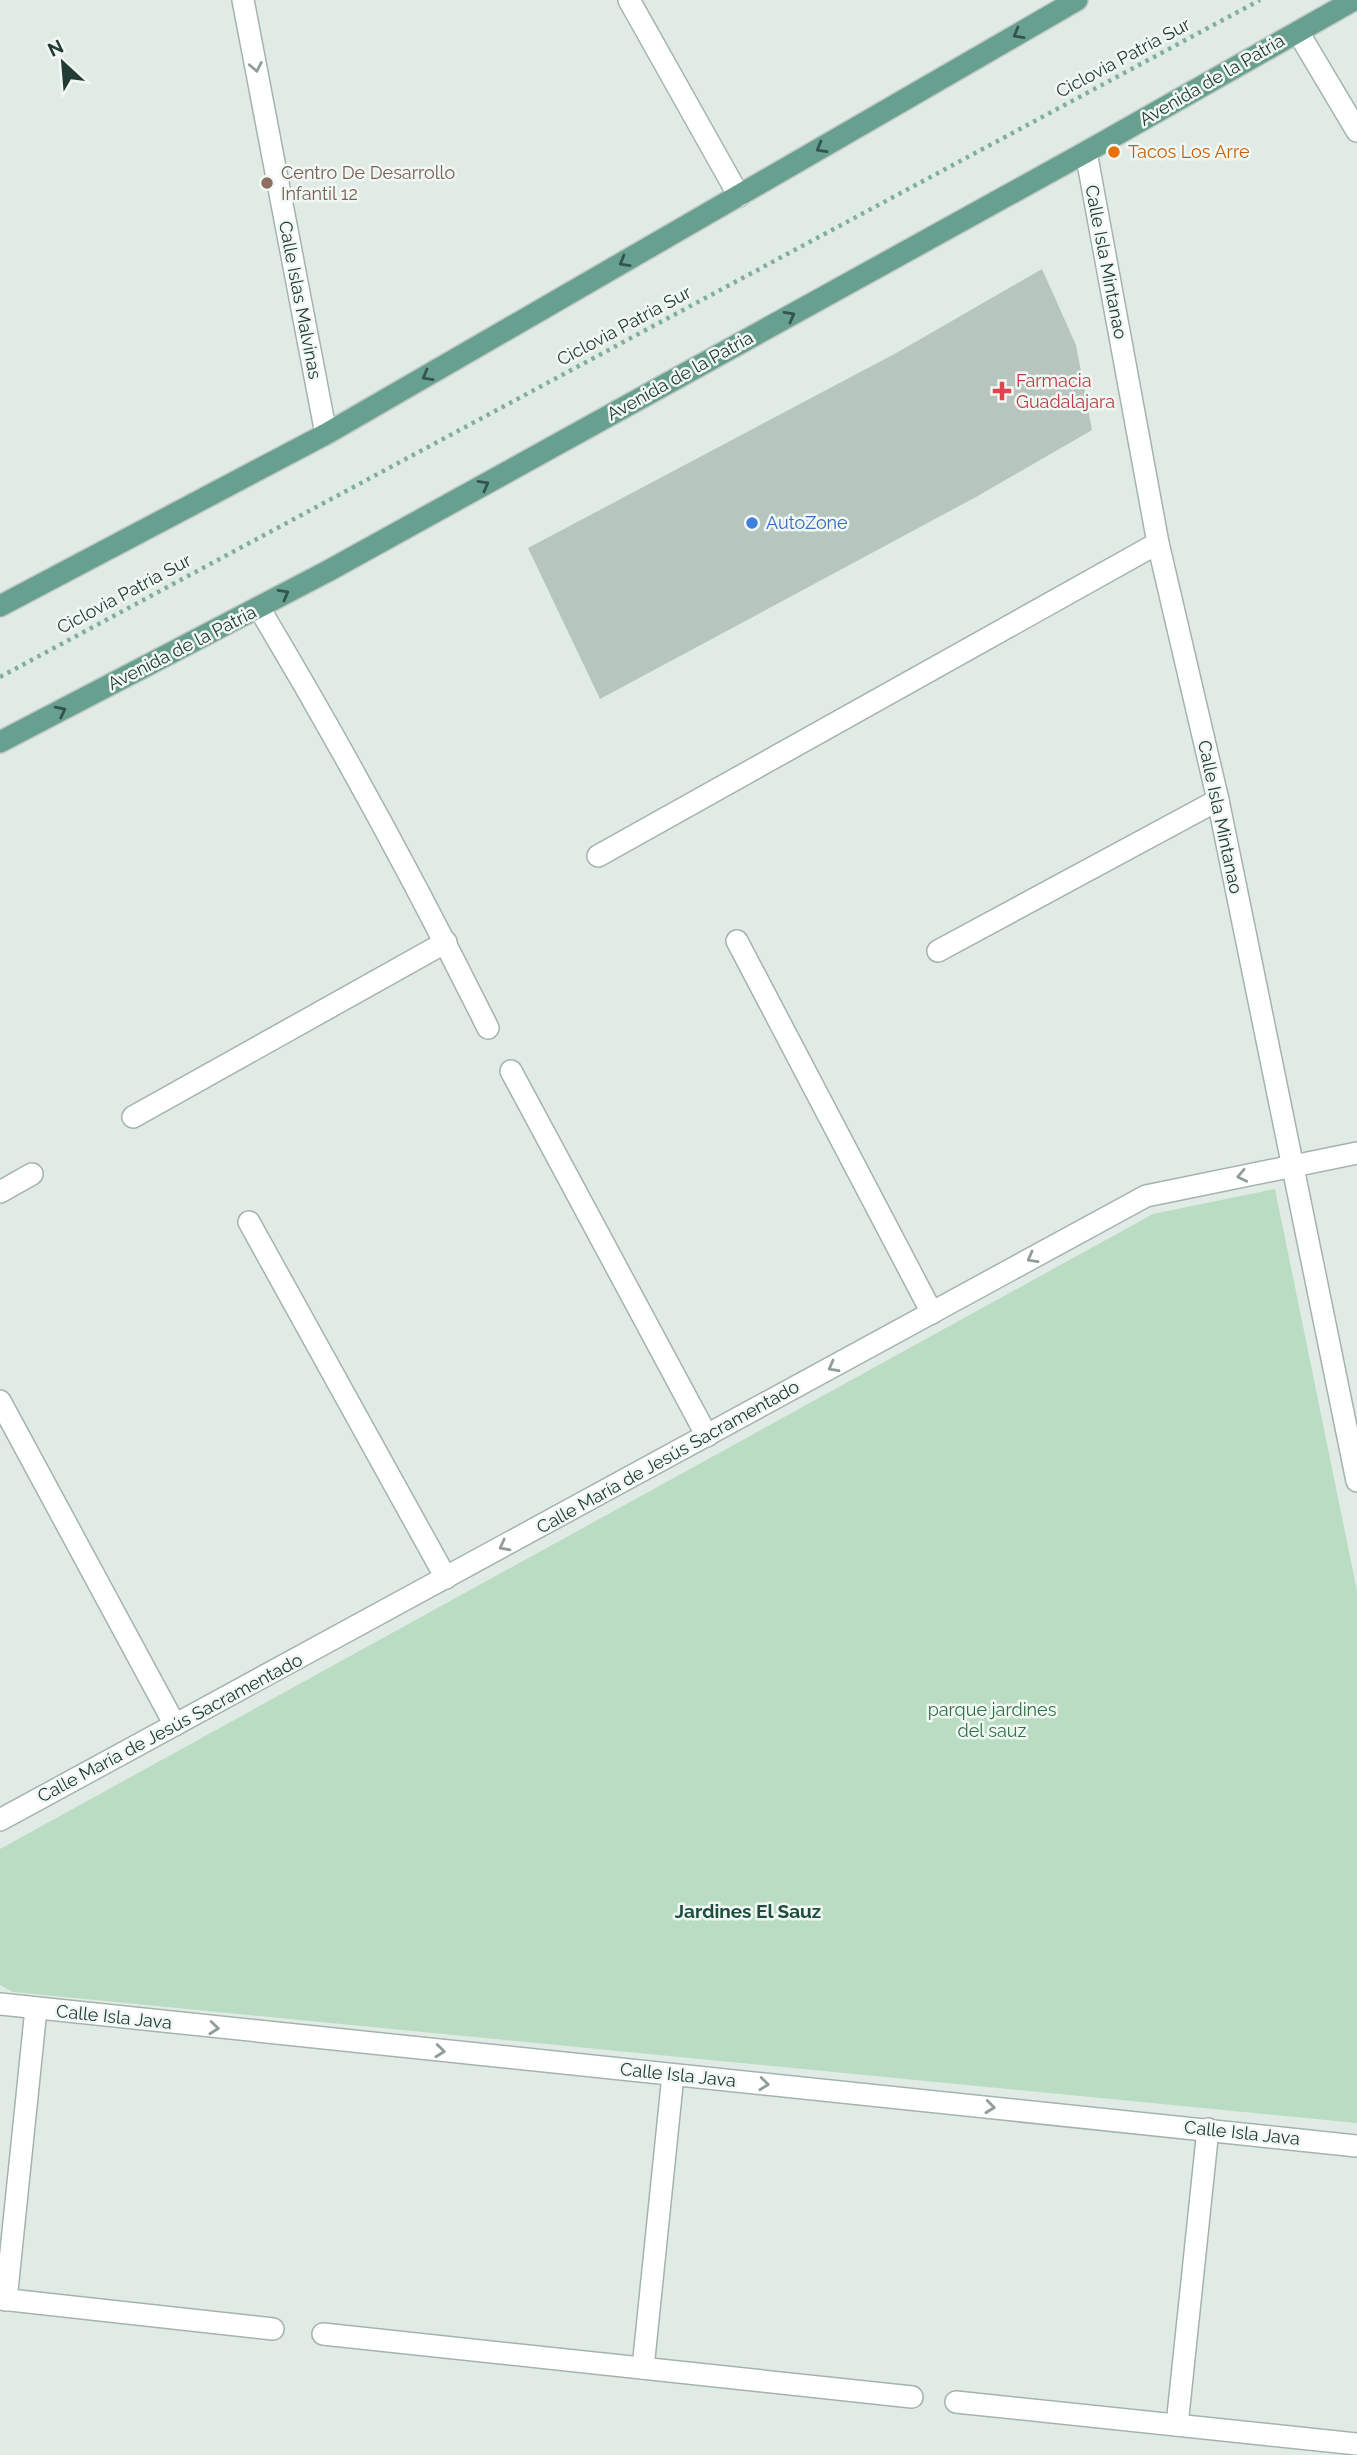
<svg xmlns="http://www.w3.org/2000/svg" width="1357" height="2455" font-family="Raleway,sans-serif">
<rect width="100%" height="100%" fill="#e1ebe6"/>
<path fill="#badcc2" d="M1275,1189L1357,1591V2123L13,1992L0,1985V1849L1153,1214Z"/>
<path fill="#b6c6bf" d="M1042,269L1076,345L1092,430L976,497L600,699L528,548L898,352Z"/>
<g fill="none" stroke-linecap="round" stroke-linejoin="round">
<defs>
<path id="service" d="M629,0L739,196"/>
<g id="minor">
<path d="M243,0L326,434"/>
<path d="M1298,32L1357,131"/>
<path d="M1086,152L1158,543L1218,800L1357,1481"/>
<path d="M259,608C341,745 417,885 488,1028"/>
<path d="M598,856L1158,543"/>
<path d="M737,941L932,1313"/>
<path d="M938,951L1218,800"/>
<path d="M511,1071L707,1436"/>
<path d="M133,1117L446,942"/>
<path d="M0,1192L32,1174"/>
<path d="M249,1222L446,1578"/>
<path d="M0,1401L175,1725"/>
<path d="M0,1820L1146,1196L1357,1153"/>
<path d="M0,2004L1357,2146"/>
<path d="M0,2299L273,2329"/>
<path d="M6,2300L36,2009"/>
<path d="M323,2334L912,2397"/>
<path d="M643,2368L673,2075"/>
<path d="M956,2402L1357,2444"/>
<path d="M1177,2425L1208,2129"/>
</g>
<g id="primary">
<path d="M0,606L326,434L1077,0"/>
<path d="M0,742L328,571L1086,152L1354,0"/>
</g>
</defs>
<use href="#service" stroke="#a4b3ad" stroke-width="24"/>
<use href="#minor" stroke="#a4b3ad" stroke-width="24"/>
<use href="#primary" stroke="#c1c8c6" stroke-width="24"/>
<path stroke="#82ae9f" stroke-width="4.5" stroke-dasharray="3.5 5" stroke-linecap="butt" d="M0,677L1260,0"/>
<use href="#service" stroke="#fff" stroke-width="21"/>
<use href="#minor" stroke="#fff" stroke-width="21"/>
<use href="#primary" stroke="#67a08f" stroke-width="21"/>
</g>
<defs><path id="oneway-chevron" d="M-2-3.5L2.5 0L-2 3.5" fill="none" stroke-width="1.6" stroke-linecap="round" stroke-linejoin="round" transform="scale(1.75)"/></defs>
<g stroke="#33544b">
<use href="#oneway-chevron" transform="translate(1018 34) rotate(150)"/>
<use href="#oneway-chevron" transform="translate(821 148) rotate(150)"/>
<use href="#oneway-chevron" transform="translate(624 262) rotate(150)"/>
<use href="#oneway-chevron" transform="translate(790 316) rotate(-29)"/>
<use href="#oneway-chevron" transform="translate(427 376) rotate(150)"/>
<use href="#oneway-chevron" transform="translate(484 485) rotate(-29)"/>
<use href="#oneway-chevron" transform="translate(284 594) rotate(-29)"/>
<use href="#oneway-chevron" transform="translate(61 711) rotate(-27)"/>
</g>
<g stroke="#909d9a">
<use href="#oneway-chevron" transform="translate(256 67) rotate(79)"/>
<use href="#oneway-chevron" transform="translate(1242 1176) rotate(168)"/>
<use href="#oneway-chevron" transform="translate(1032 1258) rotate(151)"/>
<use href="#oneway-chevron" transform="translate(833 1367) rotate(151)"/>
<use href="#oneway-chevron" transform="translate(504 1546) rotate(152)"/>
<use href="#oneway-chevron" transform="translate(214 2028) rotate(6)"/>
<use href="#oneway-chevron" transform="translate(440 2051) rotate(6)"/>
<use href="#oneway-chevron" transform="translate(764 2084) rotate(6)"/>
<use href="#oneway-chevron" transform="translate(990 2107) rotate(6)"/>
</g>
<circle fill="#e8710a" stroke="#f1f8f4" stroke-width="2.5" cx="1114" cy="152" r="7"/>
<circle fill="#8d6e63" stroke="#f1f8f4" stroke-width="2.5" cx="267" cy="183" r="7"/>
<path fill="#e0444e" stroke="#f1f8f4" stroke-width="2.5" d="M998.5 380.5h7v7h7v7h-7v7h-7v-7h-7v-7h7z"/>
<circle fill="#3f7fe0" stroke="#f1f8f4" stroke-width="2.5" cx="752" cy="523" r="7"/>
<g text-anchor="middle" stroke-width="5" stroke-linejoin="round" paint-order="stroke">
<g font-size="18" fill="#223b34" stroke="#f1f8f4">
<text transform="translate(1123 58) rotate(-28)" y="6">Ciclovia Patria Sur</text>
<text transform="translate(1212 80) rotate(-30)" y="6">Avenida de la Patria</text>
<text transform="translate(1106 262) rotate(79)" y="6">Calle Isla Mintanao</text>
<text transform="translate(300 300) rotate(79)" y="6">Calle Islas Malvinas</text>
<text transform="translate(624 326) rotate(-28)" y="6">Ciclovia Patria Sur</text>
<text transform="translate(680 376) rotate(-29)" y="6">Avenida de la Patria</text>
<text transform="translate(124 594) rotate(-28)" y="6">Ciclovia Patria Sur</text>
<text transform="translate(182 648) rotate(-27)" y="6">Avenida de la Patria</text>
<text transform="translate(1220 817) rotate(78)" y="6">Calle Isla Mintanao</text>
<text transform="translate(668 1457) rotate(-29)" y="6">Calle María de Jesús Sacramentado</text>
<text transform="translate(170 1728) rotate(-28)" y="6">Calle María de Jesús Sacramentado</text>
<text transform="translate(114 2017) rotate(6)" y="6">Calle Isla Java</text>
<text transform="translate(678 2075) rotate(6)" y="6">Calle Isla Java</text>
<text transform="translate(1242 2133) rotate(6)" y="6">Calle Isla Java</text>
</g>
<g font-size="18" fill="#c56008" stroke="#f1f8f4" text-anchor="start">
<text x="1128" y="158">Tacos Los Arre</text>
</g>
<g font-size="18" fill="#785e54" stroke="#f1f8f4" text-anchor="start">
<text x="281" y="179">Centro De Desarrollo<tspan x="281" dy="21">Infantil 12</tspan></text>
</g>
<g font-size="18" fill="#be3a42" stroke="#f1f8f4" text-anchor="start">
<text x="1016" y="387">Farmacia<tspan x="1016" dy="21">Guadalajara</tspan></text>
</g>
<g font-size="18" fill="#366cbe" stroke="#f1f8f4" text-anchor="start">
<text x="766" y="529">AutoZone</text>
</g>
<g font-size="18" fill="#2d7145" stroke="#f1f8f4">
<text x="992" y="1716">parque jardines<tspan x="992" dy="21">del sauz</tspan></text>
</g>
<g font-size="19" font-weight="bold" fill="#1e4d40" stroke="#f1f8f4">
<text x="748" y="1918">Jardines El Sauz</text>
</g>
</g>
<g transform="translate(63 63) rotate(334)" stroke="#f1f8f4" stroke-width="5" paint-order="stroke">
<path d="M0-5L12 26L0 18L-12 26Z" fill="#223b34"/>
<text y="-10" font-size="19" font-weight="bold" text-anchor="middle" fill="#223b34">N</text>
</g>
</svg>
